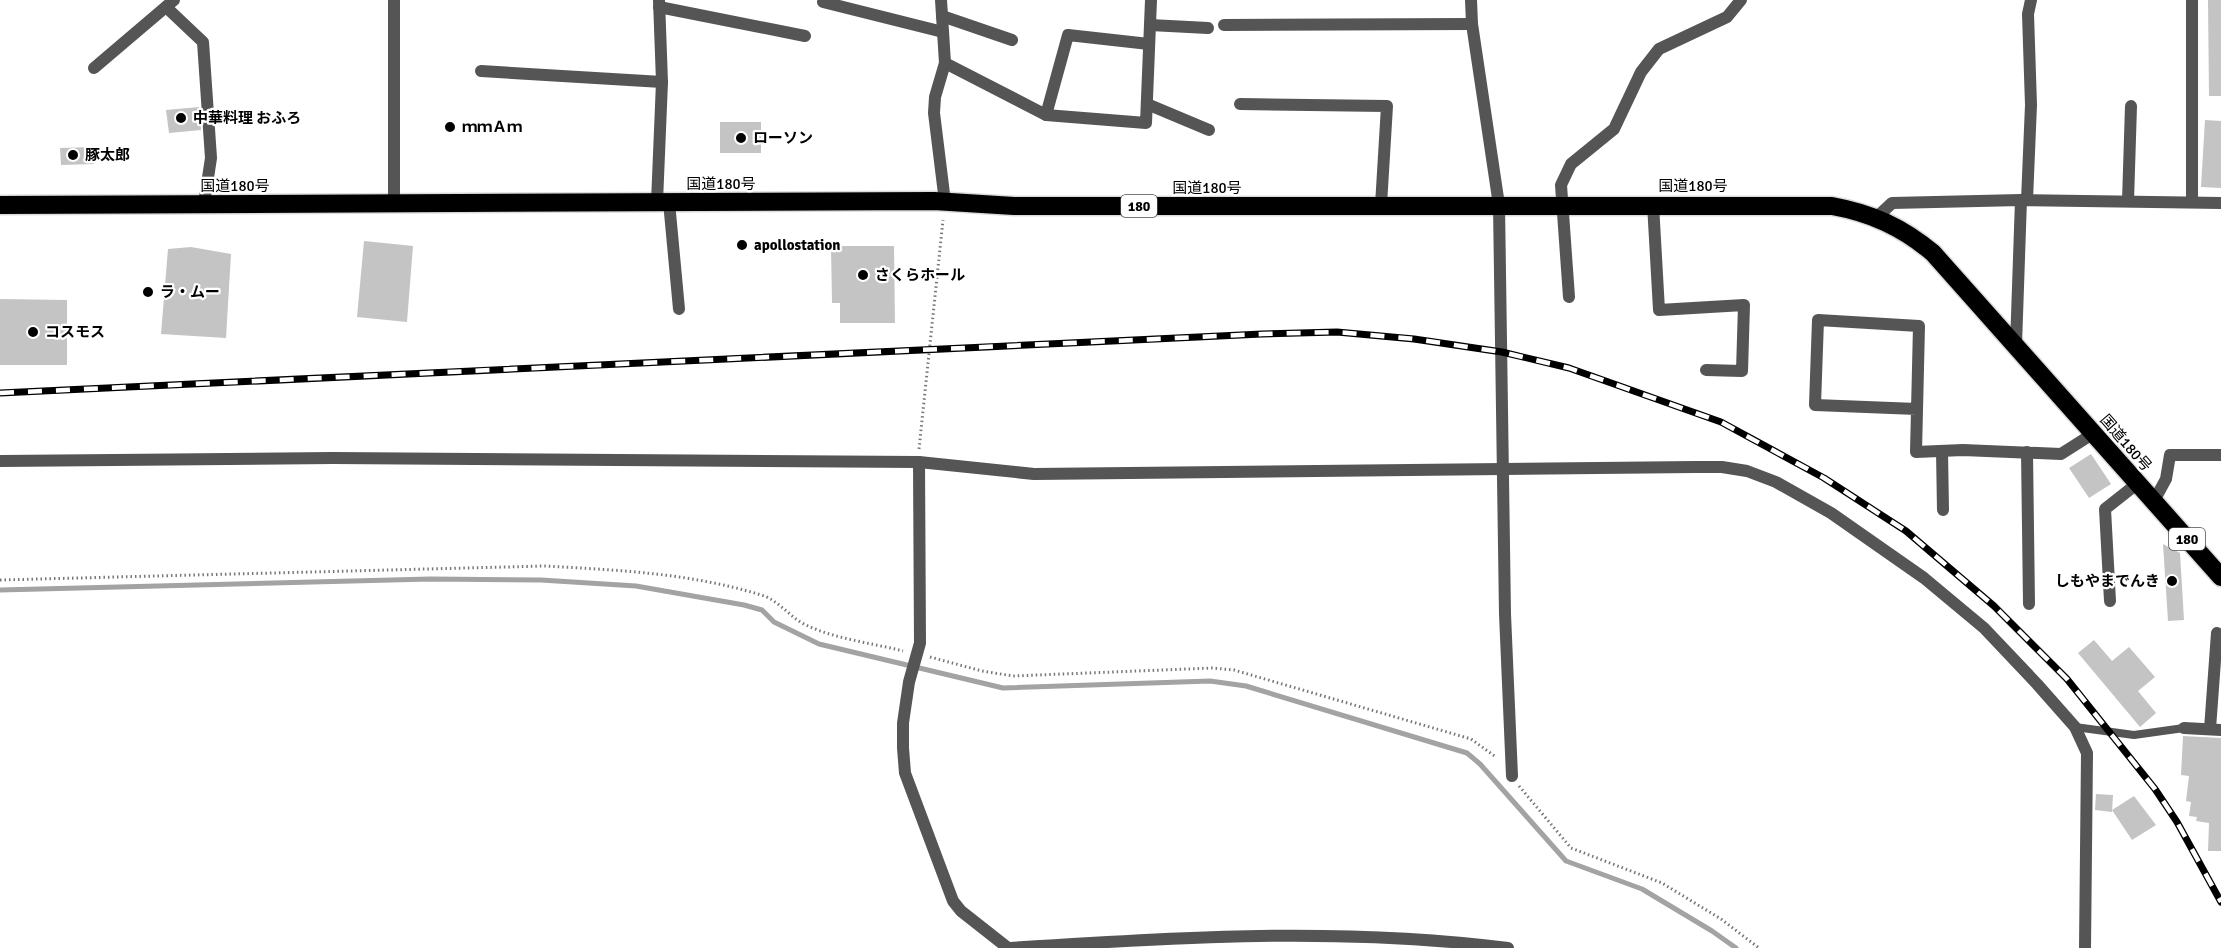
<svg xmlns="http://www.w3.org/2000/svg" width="2221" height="948" font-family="Signika,'Noto Sans JP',sans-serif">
<rect width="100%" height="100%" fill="#fff"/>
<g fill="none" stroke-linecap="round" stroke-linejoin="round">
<path stroke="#a3a3a3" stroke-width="5" d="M0,590L430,579L541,580L636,586L744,605L762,610L774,622L819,644L1003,688L1210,681L1246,686L1467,753L1480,764L1566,861L1642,889L1712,931L1736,948"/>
</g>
<g fill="#c4c4c4">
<path d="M2208,0H2221V96H2209Z"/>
<path d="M199,107L201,130L169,133L166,110Z"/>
<path d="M2205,120L2221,121V188L2201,187Z"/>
<rect x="720" y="122" width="41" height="31"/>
<path d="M93,147L94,164L61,165L60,148Z"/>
<path d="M364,241L413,246L407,322L357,317Z"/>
<path d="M831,246H894L895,323H840V303H832Z"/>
<path d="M191,247L231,254L226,338L161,334L168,249Z"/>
<path d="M0,299L67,300V365H0Z"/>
<path d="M2091,454L2111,484L2089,498L2069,468Z"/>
<path d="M2163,544L2180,553L2184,620L2168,621Z"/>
<path d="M2094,640L2112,661L2129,647L2155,677L2138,691L2156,713L2140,727L2078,653Z"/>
<path d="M2183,736L2221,738V851H2208L2209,823L2196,821L2197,817L2189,816L2191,802L2186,801L2189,776L2181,775Z"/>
<path d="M2096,794L2113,795L2112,812L2095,810Z"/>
<path d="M2134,796L2156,825L2132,840L2112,810Z"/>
</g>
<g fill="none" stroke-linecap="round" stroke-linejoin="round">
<defs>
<path id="highway" d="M0,205L934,201L1014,206H1832C1871,213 1902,227 1933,253L2221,577"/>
</defs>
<use href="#highway" stroke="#dbdbdb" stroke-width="21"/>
<g stroke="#777" stroke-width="3" stroke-dasharray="1.5 3" stroke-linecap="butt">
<path d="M919,449L943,220"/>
<path d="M0,580L544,566C616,570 691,573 761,595C779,600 789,617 806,625C835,639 872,643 903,651"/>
<path d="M930,657L982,671L1013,676L1212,668L1234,670L1471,739L1496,757"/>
<path d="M1519,786L1571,848L1662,883L1721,919L1759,948"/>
</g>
<path stroke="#555" stroke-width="8" d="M2075,727L2134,735L2184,728"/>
<g stroke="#555" stroke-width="12">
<path d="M394,0V203"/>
<path d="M941,0L945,63L935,97L934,113L945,202"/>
<path d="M1471,0L1472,24L1499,205L1505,614L1512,776"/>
<path d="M2192,0V201"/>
<path d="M823,2L943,32"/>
<path d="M166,7L203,42L211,158L204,204"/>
<path d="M659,7L805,36"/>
<path d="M942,16L1012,40"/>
<path d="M1150,25L1208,28"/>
<path d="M1224,25L1472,24"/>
<path d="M945,63L1046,115L1146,123L1151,0"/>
<path d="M94,68L174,0"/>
<path d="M481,71L662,82"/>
<path d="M1147,104L1209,130"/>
<path d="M1240,104L1387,106L1381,205"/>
<path d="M1046,115L1068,35L1149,44"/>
<path d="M2027,200L2031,105L2028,14L2031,0"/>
<path d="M2128,201L2131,106"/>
<path d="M657,202L662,82L659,0"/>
<path d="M669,202L679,309"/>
<path d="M1653,204L1659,310L1744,305L1742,371L1706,370"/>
<path d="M1877,217L1892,203L2021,200L2221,203"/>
<path d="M1569,297L1561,185L1571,164L1614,129L1641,72L1659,49L1727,17L1741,0"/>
<path d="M2016,345L2021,200"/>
<path d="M1917,409L1815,405L1818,320L1919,326L1916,452L1963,450L2061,454L2094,433"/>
<path d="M1942,451L1943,510"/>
<path d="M2027,452L2029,604"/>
<path d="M0,461L333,458L919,462L1034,474L1695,467H1722L1747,471L1776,482L1831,513L1924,578L1984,628L2037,684L2075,727L2087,753L2085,948"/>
<path d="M919,462L920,643L909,682L903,723V748L905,773L953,901L961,911L1008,948"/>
<path d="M2154,501L2166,479L2170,455H2221"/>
<path d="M2110,601L2105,509L2138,483"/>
<path d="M2184,728L2221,730"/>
<path d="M2210,729L2217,633"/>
<path d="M1010,948C1176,937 1342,927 1508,948"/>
</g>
<use href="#highway" stroke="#000" stroke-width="18"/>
<defs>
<path id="rail" d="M0,393L1262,334L1337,332L1414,339L1502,352L1569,368L1721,422L1824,478L1906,531L1994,606L2067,679L2155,789L2177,822L2221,902"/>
</defs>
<use href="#rail" stroke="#000" stroke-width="7"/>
<use href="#rail" stroke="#fff" stroke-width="4.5" stroke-dasharray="14" stroke-linecap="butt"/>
</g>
<g fill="#000" stroke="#fff" stroke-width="2">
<circle cx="181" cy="118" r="6"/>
<circle cx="450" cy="127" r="6"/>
<circle cx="741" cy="138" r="6"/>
<circle cx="73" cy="155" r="6"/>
<circle cx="742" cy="245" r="6"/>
<circle cx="863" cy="275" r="6"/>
<circle cx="148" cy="292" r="6"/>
<circle cx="33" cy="332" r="6"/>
<circle cx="2172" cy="581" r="6"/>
</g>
<g text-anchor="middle" stroke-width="4.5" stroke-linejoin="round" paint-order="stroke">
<g fill="#fff" stroke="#4c4c4c" stroke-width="1.5">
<rect x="1121" y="195" width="36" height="22" rx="4.5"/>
<rect x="2169" y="528" width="36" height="22" rx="4.5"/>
</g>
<g font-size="14" font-weight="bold" fill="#000">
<text x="1139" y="211">180</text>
<text x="2187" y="544">180</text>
</g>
<g font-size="15" font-weight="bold" fill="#000" stroke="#fff" text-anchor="start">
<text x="193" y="123">中華料理 おふろ</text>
<text x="462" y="132">ｍｍＡｍ</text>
<text x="753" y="143">ローソン</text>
<text x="85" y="160">豚太郎</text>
<text x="754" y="250">apollostation</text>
<text x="875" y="280">さくらホール</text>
<text x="160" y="297">ラ・ムー</text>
<text x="45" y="337">コスモス</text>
<text x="2160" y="586" text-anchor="end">しもやまでんき</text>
</g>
<g font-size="15" fill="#000" stroke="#fff">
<text x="721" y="189">国道180号</text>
<text x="235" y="191">国道180号</text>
<text x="1693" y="191">国道180号</text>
<text x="1207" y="193">国道180号</text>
<text transform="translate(2126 443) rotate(49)" y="5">国道180号</text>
</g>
</g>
</svg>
